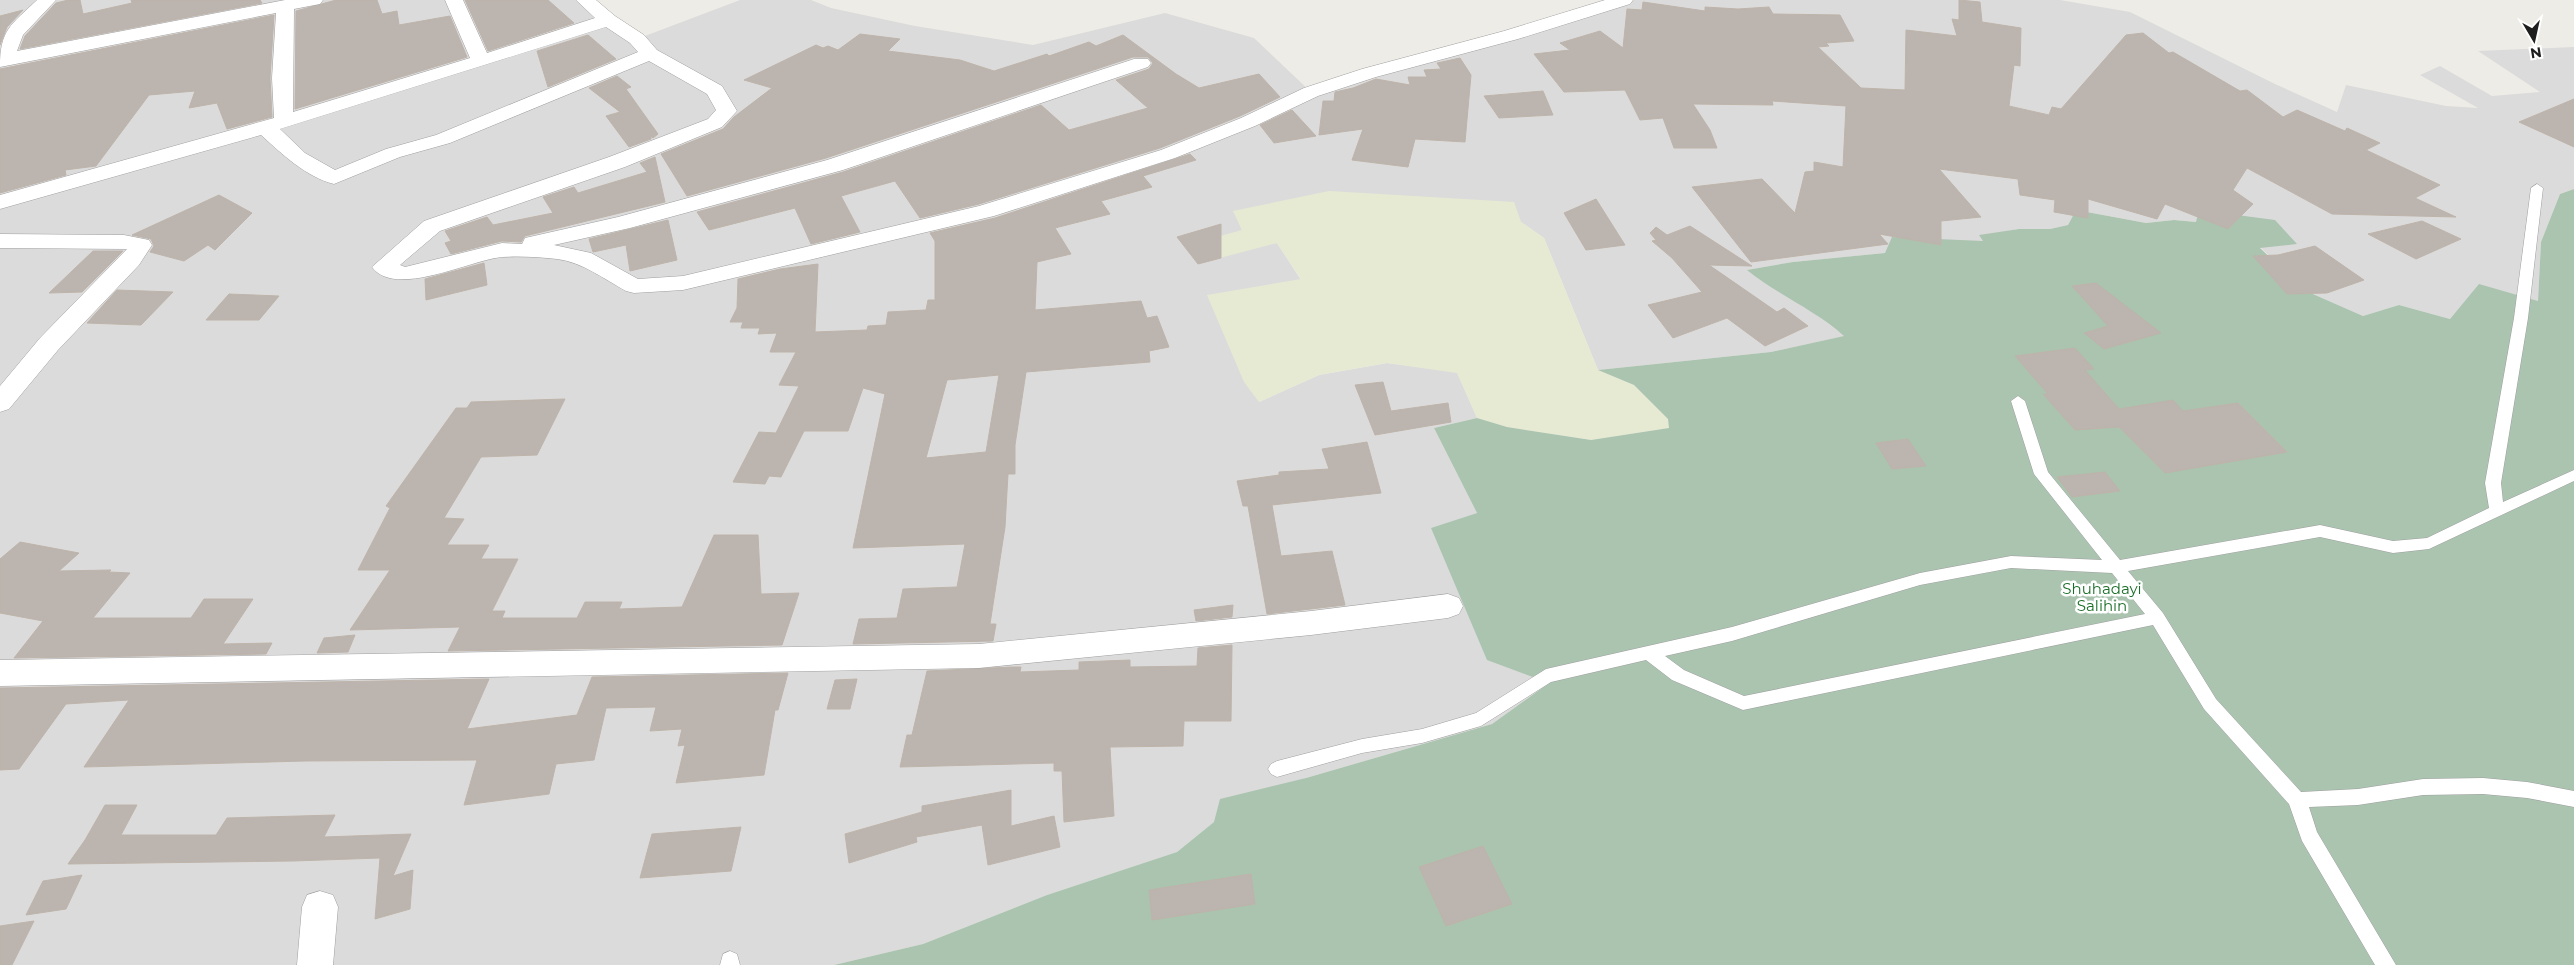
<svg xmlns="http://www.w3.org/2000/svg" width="2574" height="965" font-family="Montserrat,sans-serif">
<rect width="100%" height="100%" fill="#eeece6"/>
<path fill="#dcdbdb" d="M0,0H585L637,39L740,0H811L831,8L915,26L1033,45L1165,13L1254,38L1311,92L1624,0H2060L2130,12L2275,84L2337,112L2346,85L2446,106L2478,108L2420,75L2440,66L2492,96L2540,92L2478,51L2574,47V189L2560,194L2541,242L2538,301L2479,285L2450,319L2399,305L2363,316L2306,291L2260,247L2196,222L2174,220L2146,223L2076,210L2068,225L2050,229H2019L1980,236L1984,241H1951L1885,253L1793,262L1748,270L1759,279L1803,305L1845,336L1771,352L1598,370L1544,238L1521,222L1234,211L1242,230L1277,243L1301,280L1259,402L1319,375L1387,363L1457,372L1477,418L1434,428L1477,513L1432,528L1550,682L1492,724L1306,778L1214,822L1177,852L1047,895L923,944L834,965H0Z"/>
<path fill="#e7ead3" d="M1329,191L1514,202L1521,222L1544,238L1598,370L1634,385L1668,419L1670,428L1591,440L1507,427L1477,418L1457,373L1387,363L1319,375L1259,402L1244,382L1207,295L1301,279L1277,243L1212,260L1199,242L1242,230L1233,211Z"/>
<path fill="#aac4b0" d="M2574,189V965H834L923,944L1047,895L1177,852L1214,822L1220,799L1306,778L1492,724L1549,683L1487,660L1431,528L1477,513L1434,428L1477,418L1507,427L1591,440L1669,428L1668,419L1634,385L1598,370L1771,352L1844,336C1815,310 1778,295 1747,270L1793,262L1885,253L1892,237L1983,241L1979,235L2019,229H2050L2068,225L2076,210L2146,223L2174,220L2196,222L2199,210L2275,220L2297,244L2260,248L2306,291L2363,316L2399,305L2450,319L2479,284L2538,301L2541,242L2560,194Z"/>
<g fill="#bbb4af" stroke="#beb4aa" fill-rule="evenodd">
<path d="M68,0H80L83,14L132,3L131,0H260L262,3L20,49L25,36L56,3Z"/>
<path d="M336,0H377L382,14L397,11L399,25L450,16L467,57L295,109L296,11Z"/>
<path d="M465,0H548L574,23L488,51Z"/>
<path d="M1959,0L1980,2L1982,22L2021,28L2020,66L2014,65L2009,106L2049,115L2052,107L2061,109L2126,35L2143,33L2169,53L2173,52L2240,91L2247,90L2283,117L2297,110L2345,131L2347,128L2380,143L2366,150L2440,185L2415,198L2456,217L2332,214L2247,168L2233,190L2253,204L2228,229L2165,204L2157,219L2088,199V218L2054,212L2055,200L2020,195L2018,179L1939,169L1981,217L1941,221V245L1879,234L1888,244L1751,262L1692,187L1762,179L1795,213L1805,172L1814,171V162L1843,167L1846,106L1772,101L1773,105L1693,104L1710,130L1717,148H1674L1663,118L1640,120L1625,90L1564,92L1534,54L1570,50L1560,43L1600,31L1623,48L1627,9L1642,10L1643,2L1705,11V7L1738,9L1769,7L1773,14L1840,15L1854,41L1826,43L1829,46L1818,47L1861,88L1905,90L1906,30L1957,36L1952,19L1959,20Z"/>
<path d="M23,10L7,27L0,45V16Z"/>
<path d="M274,15L270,78L272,117L227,129L217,103L189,108L195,91L149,95L96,166L65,170L66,175L0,193V69Z"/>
<path d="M860,34L900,39L888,51L960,60L994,71L1047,54L1049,56L1089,42L1096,46L1123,35L1176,74L1199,88L1259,74L1280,97L1240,116L1160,148L979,204L920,218L895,181L841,196L860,232L811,244L795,208L709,230L697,212L843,172L1041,105L1069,130L1148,108L1116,80L1149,69L1153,63L1148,57H1133L826,158L687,196L661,154L723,129L734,117L772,88L744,80L816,45L823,48L828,46L838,50Z"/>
<path d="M588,35L616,59L548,87L537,51Z"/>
<path d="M1460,58L1471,75L1465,142L1415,139L1408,167L1352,160L1363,129L1319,135L1323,101H1334L1335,92L1353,88L1376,79L1410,85L1408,77H1427L1424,70L1441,69L1437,63Z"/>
<path d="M617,76L631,87L626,89L658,134L653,138L651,136V139L629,147L606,116L620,112L589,88Z"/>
<path d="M1543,91L1553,115L1499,118L1484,96Z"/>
<path d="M2574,99V147L2519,122Z"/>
<path d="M1292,110L1316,136L1274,143L1260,125Z"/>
<path d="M1190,154L1196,160L1143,176L1152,187L1101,201L1110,214L1055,228L1071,254L1037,262L1035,310L1141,301L1147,318L1157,316L1169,347L1149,351L1150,362L1026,372L1015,445V474H1008L1005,527L990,624H996L993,641L853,644L859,619L897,618L903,589L957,587L965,544L853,548L885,394L863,388L848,431H804L781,477L769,476L765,484L733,482L759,432L776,433L799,386L779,385L796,352H770L777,333L758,334L760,328H741L743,322H730L737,308L738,279L780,269L818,264L815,332L867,330L868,326L886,325L888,312L926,310L928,300H935V241L930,233L995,218ZM999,375L986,452L926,458L947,380Z"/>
<path d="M655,157L665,202L525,236L521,242L502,241L451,254L445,243L451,241L445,231L487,217L493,225L553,213L543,197L574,187L578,193L647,172L640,163Z"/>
<path d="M219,195L252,213L215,250L208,245L184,261L150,252L154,246L151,239L132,235Z"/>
<path d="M1596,199L1625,245L1586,250L1564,213Z"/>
<path d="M668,220L677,260L630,271L626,245L593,252L589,239Z"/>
<path d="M2422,221L2461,239L2416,259L2368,234Z"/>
<path d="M1221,224V258L1198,264L1177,237Z"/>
<path d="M1690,226L1752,266L1709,265L1777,312L1784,308L1808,326L1765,346L1727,318L1673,338L1648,305L1702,292L1672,258L1652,241L1656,240L1650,233L1656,227L1667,235Z"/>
<path d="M2315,246L2364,280L2327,293L2287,294L2253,256L2278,255Z"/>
<path d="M93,251H123L82,292L49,293Z"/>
<path d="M484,263L487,285L426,300L425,279Z"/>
<path d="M2096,283L2161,333L2104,349L2084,333L2108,326L2072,286Z"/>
<path d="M117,290L173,292L141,325L87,323Z"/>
<path d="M229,294L279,296L259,320H206Z"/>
<path d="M2075,348L2094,369L2085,370L2119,409L2173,400L2183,411L2238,403L2287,452L2165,473L2119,427L2075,430L2043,394H2048L2015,356Z"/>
<path d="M1383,382L1391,411L1448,403L1451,422L1375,435L1355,385Z"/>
<path d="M565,399L537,455L481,457L444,518L464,519L447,545H489L481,559H518L492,611H505L502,618H577L585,602H622L619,609L682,607L714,535H758L761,594L799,593L782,645L448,651L460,627L350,630L390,570H358L390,508L386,506L456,408H467L471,402Z"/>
<path d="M1908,439L1926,466L1892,469L1876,443Z"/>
<path d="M1367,442L1381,493L1272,505L1281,556L1332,551L1345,605L1267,614L1248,506H1243L1237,481L1279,475V472L1329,469L1322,449Z"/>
<path d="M2105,472L2120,491L2072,497L2057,477Z"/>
<path d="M20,542L79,553L59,571L111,570L109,572L130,573L93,618H191L204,599H253L223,644L272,643L266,654L14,658L43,621L0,613V559Z"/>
<path d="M1233,605L1232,617L1196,621L1194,610Z"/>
<path d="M355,635L348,652L317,653L324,638Z"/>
<path d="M1232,645L1231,721H1184L1183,746L1110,747L1114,816L1064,822L1062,771H1054V763L900,767L907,735H912L927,671L1012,667H1021L1020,672L1079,670V662L1130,660V667L1197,666L1198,648Z"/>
<path d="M788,673L778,710H775L764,775L676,783L685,745L678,746L682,729L650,731L656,707L606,708L594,760L556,764L549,794L464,805L477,760L305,761L84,767L129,700L66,704L19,769L0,770V688L489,679L467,729L577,715L592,677Z"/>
<path d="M857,679L850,709H827L835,680Z"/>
<path d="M1011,790V826L1054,816L1060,847L988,865L982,825L916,837L917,842L849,863L845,834L922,812V806Z"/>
<path d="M105,805H137L121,835H216L227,818L335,815L324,837L411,834L393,876L413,870L410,909L375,919L380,858L293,861L68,864L85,840Z"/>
<path d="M741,827L731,871L640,878L652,834Z"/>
<path d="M1483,846L1512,904L1446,926L1419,867Z"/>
<path d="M1251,874L1255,904L1152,920L1149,890Z"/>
<path d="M82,875L66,909L26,915L43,881Z"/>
<path d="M34,921L12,965H0V926Z"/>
</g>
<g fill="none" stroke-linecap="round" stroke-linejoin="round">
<defs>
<g id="service">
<path d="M2537,184L2543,188L2528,318L2501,483L2503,502L2574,470V481L2429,549L2393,553L2320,537L2128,571L2163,613L2216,699L2301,792L2358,789L2423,779L2483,778L2527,782L2574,791V807L2527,798L2483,794L2423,795L2358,805L2309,807L2317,832L2396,965H2375L2302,841L2289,804L2204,709L2153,625L1743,710L1672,680L1646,660L1551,682L1481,726L1422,743L1362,753L1277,777L1271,774L1268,769L1271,764L1277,761L1362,739L1422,729L1476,713L1546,669L1732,627L1920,573L2011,556L2102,560L2034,474L2011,401L2018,396L2025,401L2048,472L2120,560L2320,525L2393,541L2427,538L2489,508L2485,483L2514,318L2531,188ZM2011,568L2112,573L2145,614L1744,696L1684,670L1665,656L1732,641L1920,585Z"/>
<path d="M730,951L737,954L740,965H720L723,954Z"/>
</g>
<g id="minor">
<path d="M37,0H56L23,35L17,51L285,0H323L320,4L294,9L293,112L470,58L445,0H463L487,53L595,18L576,0H596L615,16L644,35L657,50L722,86L737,111L722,127L625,167L440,231L400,265L405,267L502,243L522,244L525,238L618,217L827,160L1134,59H1148L1151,63L1148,67L843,170L630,228L554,245L591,253L638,279L683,276L979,206L1161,150L1241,118L1304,88L1362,69L1504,31L1605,0H1633L1630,4L1518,39L1376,77L1318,96L1255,126L1175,158L994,216L683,290L634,293L626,291C604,279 582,262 557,259C540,257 520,256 503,257C472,259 395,299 372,267L424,221L609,157L708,119L716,110L707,94L649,61L450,143L400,157L334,184C306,177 282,154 261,135L0,209V195L274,118L272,78L276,13L0,67C0,29 11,25 37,0ZM606,27L630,43L638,52L436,135L386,149L335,170L305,153L280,129Z"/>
<path d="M0,234L124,235L149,240L152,245L139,265L58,350L9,409L0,412V386L40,338L127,249L0,248Z"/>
<path d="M1448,594L1459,598L1463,606L1459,614L1448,618L1311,635L979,668L0,686V660L979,644L1311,611Z"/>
<path d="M320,891L333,895L338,907L333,965H297L302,907L307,895Z"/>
</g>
</defs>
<use href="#service" stroke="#9f9f9f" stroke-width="1"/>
<use href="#minor" stroke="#9f9f9f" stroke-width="1"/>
<use href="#service" fill="#fff" fill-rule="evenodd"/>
<use href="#minor" fill="#fff" fill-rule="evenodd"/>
</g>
<g text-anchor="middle" stroke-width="5" stroke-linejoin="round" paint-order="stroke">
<g font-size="15" fill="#196f27" stroke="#fff">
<text x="2102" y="594">Shuhadayi<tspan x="2102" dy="17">Salihin</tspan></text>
</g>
</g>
<g transform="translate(2534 40) rotate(171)" stroke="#ffffff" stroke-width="4" paint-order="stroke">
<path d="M0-4L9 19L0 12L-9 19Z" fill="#1e1e1e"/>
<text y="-8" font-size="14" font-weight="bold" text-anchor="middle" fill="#1e1e1e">N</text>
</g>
</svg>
